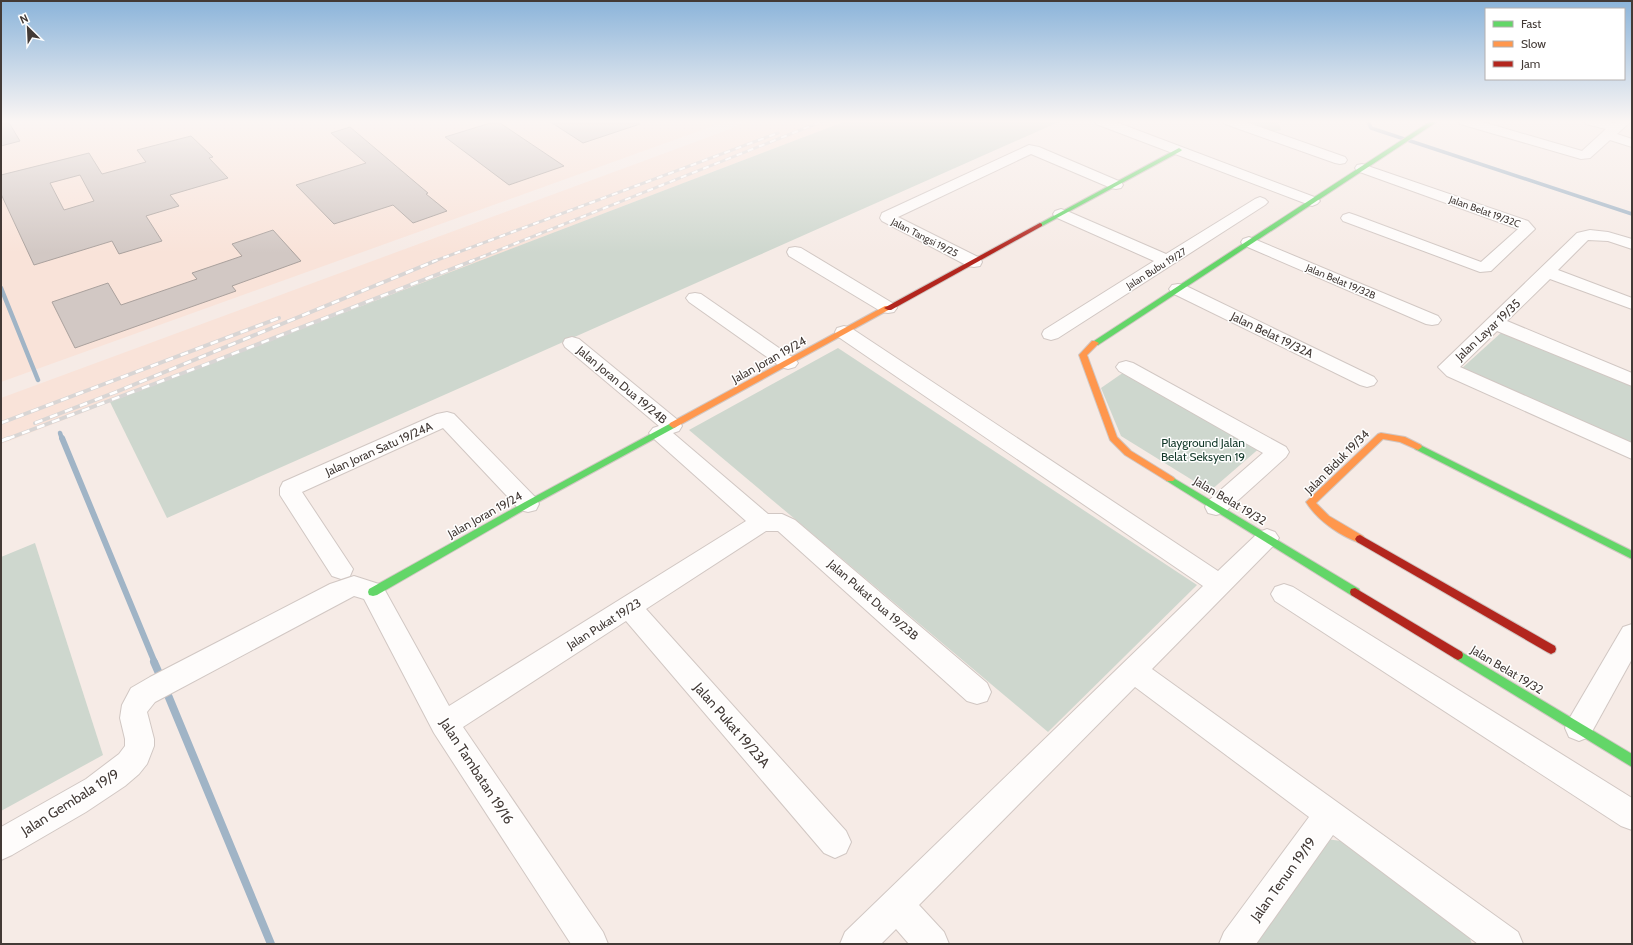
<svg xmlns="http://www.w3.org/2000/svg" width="1633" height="945" font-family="Cabin,sans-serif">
<rect width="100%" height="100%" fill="#f6ebe6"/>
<g fill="#f9e3d9">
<path d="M1,121H727L1,382Z"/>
<path d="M743,121H846L1,444V398L725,131L743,123Z"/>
</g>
<g fill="#ced7ce">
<path d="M846,121H1061L167,518L110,402Z"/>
<path d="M1237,121H1278L1281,130L1269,132Z"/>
<path d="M1503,331L1632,384V445L1461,369Z"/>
<path d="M838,348L1197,585L1048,732L689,430Z"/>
<path d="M1127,370L1262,446L1210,491L1121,436L1101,388Z"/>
<path d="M35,543L103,755L1,811V557Z"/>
<path d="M1326,839L1349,842L1467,931L1472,944H1252Z"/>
</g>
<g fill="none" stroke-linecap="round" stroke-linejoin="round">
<path stroke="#a0b4c6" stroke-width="3.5" d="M1368,121L1371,128L1632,214"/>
<g stroke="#a0b4c6" stroke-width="4.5">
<path d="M1,288L38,380"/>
<path d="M60,433L62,439"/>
</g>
<path stroke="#a0b4c6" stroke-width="6" d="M62,438L155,663"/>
<g stroke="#a0b4c6" stroke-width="8">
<path d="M154,662L161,678"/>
<path d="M165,688L271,944"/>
</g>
</g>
<g fill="#d2c8c4" stroke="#aaa19d" fill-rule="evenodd">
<path d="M1,121H8L20,141L1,146Z"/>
<path d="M497,121L564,166L509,185L445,137Z"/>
<path d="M549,121H639L640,124L583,143Z"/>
<path d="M350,127L428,193L426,194L447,211L413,223L393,205L334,224L296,185L366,163L331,133Z"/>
<path d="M191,136L213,157L209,158L228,178L170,195L179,206L146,216L162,241L119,254L112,241L34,265L1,194V175L89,153L102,174L146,162L137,150ZM80,175L94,201L64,210L50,183Z"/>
<path d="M273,230L301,261L232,286L236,291L75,348L52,302L108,283L121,305L197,279L192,273L242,256L232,244Z"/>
</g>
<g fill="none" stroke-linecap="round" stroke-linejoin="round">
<defs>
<g id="street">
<path d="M1094,121H1113L1317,198L1320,201L1317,204L1312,206L1307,204L1096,124Z"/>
<path d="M1223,121H1243L1345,157L1347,160L1345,163L1340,164L1335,163L1225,124Z"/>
<path d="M1458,121H1479L1582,151L1606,129L1586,124L1584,121H1606L1614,123L1616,121H1631L1617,134L1632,139V147L1610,140L1590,158L1581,159L1460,124Z"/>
<path d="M1029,145L1039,147L1121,182L1123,185L1121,188L1116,189L1111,188L1031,154L898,217L980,258L982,262L980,266L974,267L968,266L882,221L880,218L882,213Z"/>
<path d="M1362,164L1528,221L1535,229L1491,271L1480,272L1343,221L1341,218L1343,215L1349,213L1355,215L1481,262L1518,229L1357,171L1355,168L1357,165Z"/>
<path d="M1260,197L1265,199L1268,202L1265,205L1058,338L1051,340L1044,338L1042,334L1044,330L1154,261L1055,217L1053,214L1055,211L1061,209L1067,211L1166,254L1255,199Z"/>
<path d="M1590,230L1608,232L1632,239V249L1608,241L1588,240L1558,270L1632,298V309L1550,279L1507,321L1632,373V386L1497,331L1460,367L1632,443V459L1447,376L1438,367L1577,233Z"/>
<path d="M1249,237L1438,316L1441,320L1438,324L1432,325L1426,324L1243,245L1241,242L1243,239Z"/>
<path d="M795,247L801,248L894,304L897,308L894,312L888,313L882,312L789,256L787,252L789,248Z"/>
<path d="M1178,284L1184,285L1374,377L1377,381L1374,385L1367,387L1360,385L1172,293L1169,289L1172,285Z"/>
<path d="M695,293L701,294L795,359L798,363L795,367L788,369L781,367L689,302L686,298L689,294Z"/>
<path d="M844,326L851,328L1218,571L1259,532L1267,529L1275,532L1279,538L1275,544L1152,669L1518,932L1523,944H1478L1333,835L1256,944H1219L1224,932L1309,817L1135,687L919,905L944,932L949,944H909L896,929L881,944H840L845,932L1203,586L837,336L835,332L837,328Z"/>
<path d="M572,337L579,339L679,421L682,426L679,431L673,433L768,514H782L795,520L987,683L991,692L987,701L977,704L967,701L778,531H766L646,609L846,831L851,842L846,853L835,858L824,853L626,621L463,727L603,932L608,944H571L434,733L364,599L354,596L155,702L147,712L154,739V746L147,764L139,774L125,786L86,812L12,855L1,860V827L86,779L119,754L125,746V739L120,718L122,705L131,688L150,677L330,584L354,576L382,585L449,706L746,521L653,438L649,433L653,428L659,426L565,347L563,343L565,339Z"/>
<path d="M1126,361L1133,363L1286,447L1289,452L1286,457L1224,513L1216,515L1208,513L1205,507L1208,501L1263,453L1119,371L1116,367L1119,363Z"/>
<path d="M447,412L454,414L536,498L539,504L536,510L528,512L520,510L443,428L302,492L353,569L350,576L341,579L332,576L280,495V488L283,482L437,414Z"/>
<path d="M1284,584L1293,587L1632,798V830L1621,826L1275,601L1271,594L1275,587Z"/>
<path d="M1632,624V659L1589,737L1579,741L1569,737L1565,728L1569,719L1623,627Z"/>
</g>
<g id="fast">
<path d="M1431,121H1438L1098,345H1095L1091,343Z"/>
<path d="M1179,148L1182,150L1181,151L1042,226L1037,225Z"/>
<path d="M673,422L676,423L677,425L676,427L531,506L377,595L373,596L369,595L368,592L369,589L525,502Z"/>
<path d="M1418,444L1632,551V559L1415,449L1414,447Z"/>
<path d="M1170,476L1359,589L1360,592L1359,595L1355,596L1351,595L1167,481L1165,479Z"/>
<path d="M1458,650L1632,754V767L1454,658L1453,655L1454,652Z"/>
</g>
<g id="slow">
<path d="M885,306H888L892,308L676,427L673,428L669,425L670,423Z"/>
<path d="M1092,341H1095L1099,343L1087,355L1117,437L1131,451L1173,477L1175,479L1173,481H1167L1125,455L1110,440L1079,355Z"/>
<path d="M1381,433L1405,437L1421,445L1422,447L1418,450L1400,442L1383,439L1316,503L1329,516L1363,536L1365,539L1363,542L1360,543C1340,536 1317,520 1306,502L1378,434Z"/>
</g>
<g id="jam">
<path d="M1040,223L1042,224V226L891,310H888L884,308Z"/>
<path d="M1360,535L1555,646L1556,649L1555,652L1551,654L1547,652L1357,542L1355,539L1357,536Z"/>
<path d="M1355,588L1462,652L1463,655L1462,658L1458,660L1454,658L1351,595L1350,592L1351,589Z"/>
</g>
</defs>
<use href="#street" stroke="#d1c7c3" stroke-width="2"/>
<use href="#fast" stroke="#d1c7c3" stroke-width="2"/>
<use href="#slow" stroke="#d1c7c3" stroke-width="2"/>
<use href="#jam" stroke="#d1c7c3" stroke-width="2"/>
<use href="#street" fill="#fefcfb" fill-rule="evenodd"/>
<use href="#fast" fill="#63d668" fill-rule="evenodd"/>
<use href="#slow" fill="#ff974d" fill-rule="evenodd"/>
<use href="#jam" fill="#b3261e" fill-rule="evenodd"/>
<defs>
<g id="rail-far2">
<path d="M432,262L778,133"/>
<path d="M469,262L823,121"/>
</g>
<g id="rail-far1">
<path d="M1,423L279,318"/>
<path d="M35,423L116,392L435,261"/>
<path d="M7,439L207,364L472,261"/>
</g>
<path id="rail" d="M1,441L9,438"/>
</defs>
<use href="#rail-far2" stroke="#d8d5d4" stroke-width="3"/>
<use href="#rail-far1" stroke="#d8d5d4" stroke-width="4"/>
<use href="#rail" stroke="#d8d5d4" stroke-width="4.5"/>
<use href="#rail-far2" stroke="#fff" stroke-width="2" stroke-dasharray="6" stroke-linecap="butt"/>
<use href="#rail-far1" stroke="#fff" stroke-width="2.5" stroke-dasharray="8" stroke-linecap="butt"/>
<use href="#rail" stroke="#fff" stroke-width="3" stroke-dasharray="10" stroke-linecap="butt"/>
</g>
<linearGradient id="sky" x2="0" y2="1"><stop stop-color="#8bb4da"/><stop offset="0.48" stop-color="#fbf6f4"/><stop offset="1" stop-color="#fbf6f4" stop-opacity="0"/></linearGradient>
<rect width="1633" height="253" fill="url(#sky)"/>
<g text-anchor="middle" stroke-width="3" stroke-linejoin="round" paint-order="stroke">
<g font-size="10" fill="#433a36" stroke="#fff">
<text transform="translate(1485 211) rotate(20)" y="4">Jalan Belat 19/32C</text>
<text transform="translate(925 237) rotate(27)" y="4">Jalan Tangsi 19/25</text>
<text transform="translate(1156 268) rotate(-32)" y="4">Jalan Bubu 19/27</text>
<text transform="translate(1341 281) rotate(23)" y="4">Jalan Belat 19/32B</text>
</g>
<g font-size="12" fill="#433a36" stroke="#fff">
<text transform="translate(1488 330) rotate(-43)" y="4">Jalan Layar 19/35</text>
<text transform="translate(1272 335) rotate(26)" y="4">Jalan Belat 19/32A</text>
<text transform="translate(769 360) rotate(-29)" y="4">Jalan Joran 19/24</text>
<text transform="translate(622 385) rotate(40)" y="4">Jalan Joran Dua 19/24B</text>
<text transform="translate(379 449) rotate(-24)" y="4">Jalan Joran Satu 19/24A</text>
<text transform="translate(1337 462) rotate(-45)" y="4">Jalan Biduk 19/34</text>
<text transform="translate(1230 501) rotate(31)" y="4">Jalan Belat 19/32</text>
<text transform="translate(485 515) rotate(-29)" y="4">Jalan Joran 19/24</text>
<text transform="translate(873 600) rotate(41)" y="4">Jalan Pukat Dua 19/23B</text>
<text transform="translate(604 624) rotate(-32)" y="4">Jalan Pukat 19/23</text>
<text transform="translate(1507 670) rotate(31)" y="4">Jalan Belat 19/32</text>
</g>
<g font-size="12" fill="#123829" stroke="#fff">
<text x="1203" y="447">Playground Jalan<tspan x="1203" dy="14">Belat Seksyen 19</tspan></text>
</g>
<g font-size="14" fill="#433a36" stroke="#fff">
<text transform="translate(732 725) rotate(49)" y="5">Jalan Pukat 19/23A</text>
<text transform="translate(477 771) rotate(57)" y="5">Jalan Tambatan 19/16</text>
<text transform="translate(70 802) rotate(-32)" y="5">Jalan Gembala 19/9</text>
<text transform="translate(1283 879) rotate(-54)" y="5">Jalan Tenun 19/19</text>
</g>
</g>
<rect width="1633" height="945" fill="none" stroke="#433a36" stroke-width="4"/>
<rect x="1485" y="8" width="140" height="72" fill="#ffffff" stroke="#b4b0af"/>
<rect x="1493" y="21" width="20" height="6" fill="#63d668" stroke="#b4b0af"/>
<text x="1521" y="28" font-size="12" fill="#433a36">Fast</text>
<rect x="1493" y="41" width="20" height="6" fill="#ff974d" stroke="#b4b0af"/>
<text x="1521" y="48" font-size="12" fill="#433a36">Slow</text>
<rect x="1493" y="61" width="20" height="6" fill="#b3261e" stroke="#b4b0af"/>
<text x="1521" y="68" font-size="12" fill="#433a36">Jam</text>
<g transform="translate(28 28) rotate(336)" stroke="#ffffff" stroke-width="3" paint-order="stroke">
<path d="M0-3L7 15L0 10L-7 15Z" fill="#433a36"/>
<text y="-6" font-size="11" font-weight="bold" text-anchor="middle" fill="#433a36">N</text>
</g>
</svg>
